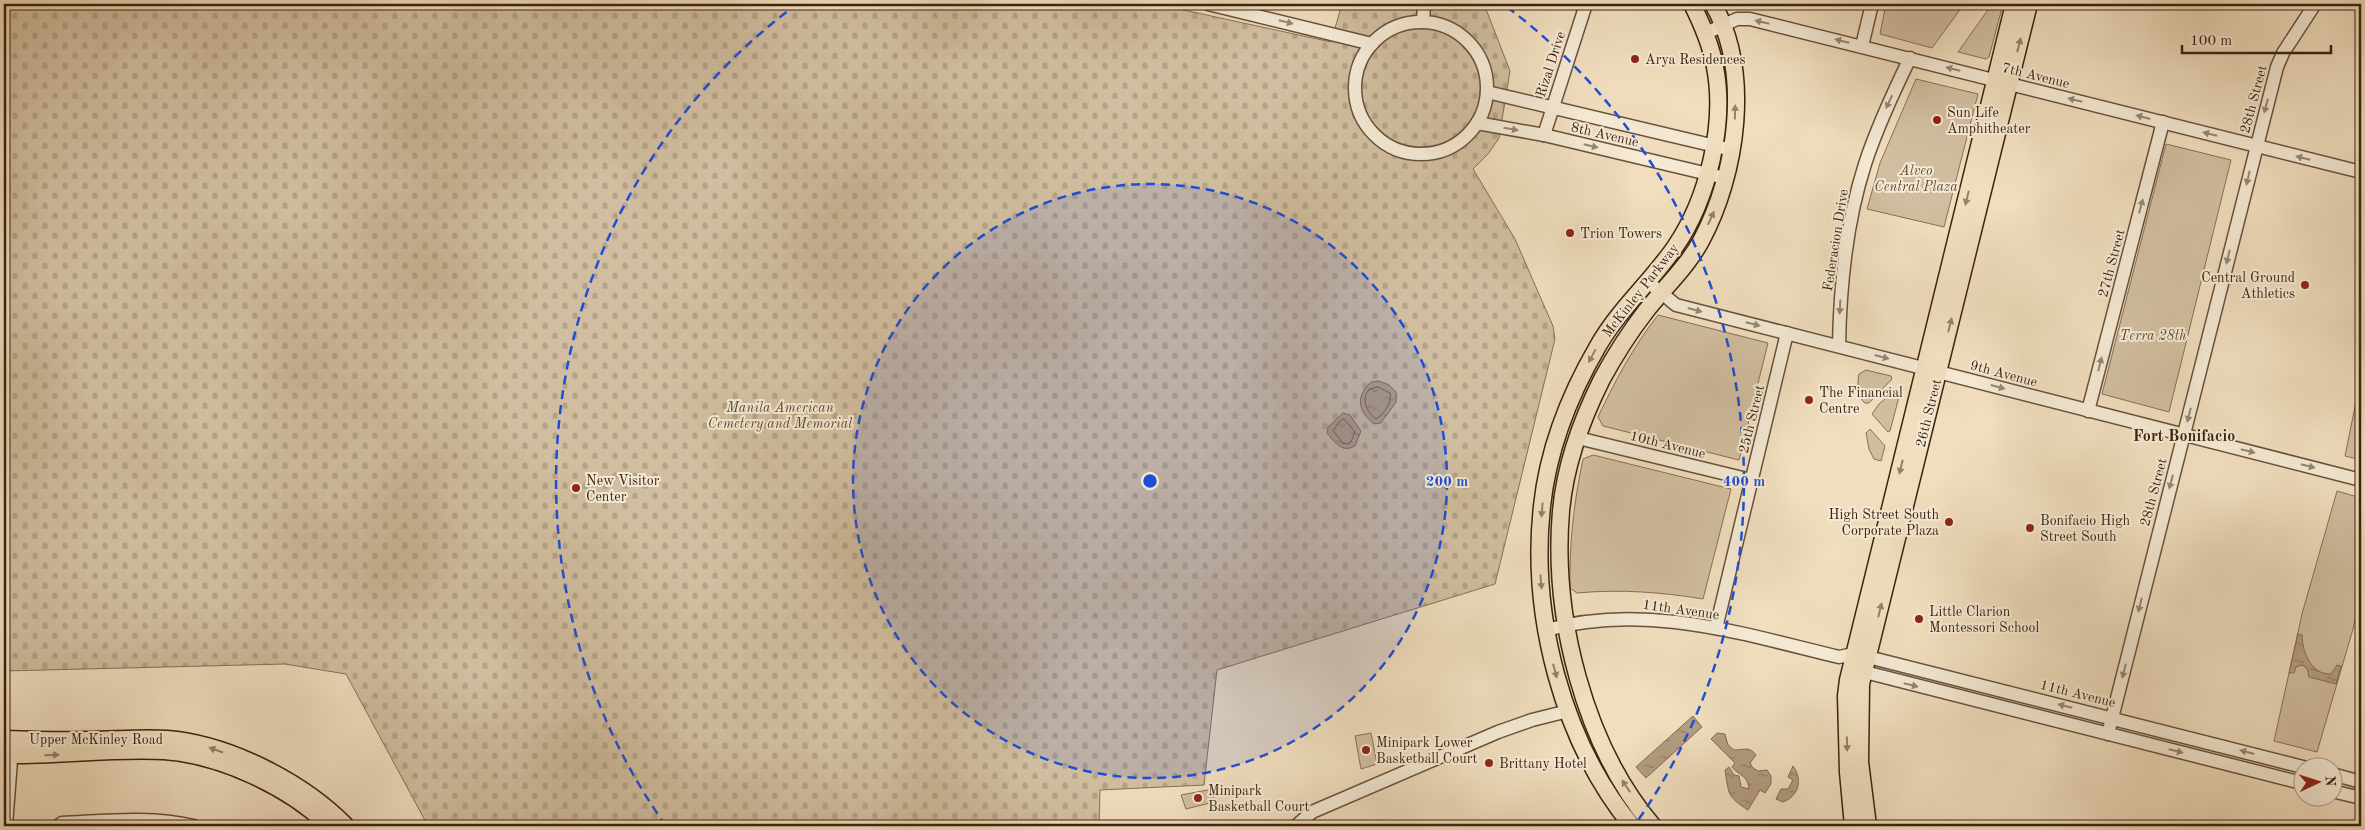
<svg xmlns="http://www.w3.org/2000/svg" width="2365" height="830" font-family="'Old Standard TT',serif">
<defs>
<pattern id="cemetery-stones" width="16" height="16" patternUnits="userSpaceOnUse" patternTransform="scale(1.25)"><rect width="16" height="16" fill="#d1bea0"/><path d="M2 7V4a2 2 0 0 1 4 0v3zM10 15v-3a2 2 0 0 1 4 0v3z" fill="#b4a389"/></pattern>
<pattern id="water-ripples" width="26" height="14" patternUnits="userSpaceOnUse" patternTransform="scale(1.25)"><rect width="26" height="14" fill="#b39e82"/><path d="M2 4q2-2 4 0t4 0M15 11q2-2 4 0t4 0" fill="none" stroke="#938069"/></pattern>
</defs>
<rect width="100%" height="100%" fill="#f0debe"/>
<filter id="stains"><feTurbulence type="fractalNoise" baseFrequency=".004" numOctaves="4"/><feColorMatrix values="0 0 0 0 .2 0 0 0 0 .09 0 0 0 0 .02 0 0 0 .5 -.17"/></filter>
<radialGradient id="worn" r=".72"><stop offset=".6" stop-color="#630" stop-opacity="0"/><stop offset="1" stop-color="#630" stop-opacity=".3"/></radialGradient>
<g fill="#d1bea0" stroke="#867058">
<path d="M1886,4H1964L1932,48L1880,34Z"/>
<path d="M1992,4H2003L1989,57L1986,59L1958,52Z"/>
<path d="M1916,79L1978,94L1944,227L1867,209L1880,163Z"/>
<path d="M2166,144L2231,160L2169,412L2102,394Z"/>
<path d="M1658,315L1768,343L1739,460L1603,426L1598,417C1615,381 1633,347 1658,315Z"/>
<path d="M1866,370L1891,376L1892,379L1869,403H1865C1857,398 1857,383 1859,374Z"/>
<path d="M2361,377V460L2345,456Z"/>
<path d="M1896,390L1900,393L1890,431L1888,432L1872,414L1879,404Z"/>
<path d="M1870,429L1885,446L1881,461L1874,459L1869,449L1866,433Z"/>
<path d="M1593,455L1731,489L1703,599C1661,592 1620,589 1577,593L1570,588C1569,544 1574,502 1583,459Z"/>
<path d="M2337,491L2361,498V592L2353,629L2317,752L2274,741L2302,614Z"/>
<path d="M1371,733L1377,764L1361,769L1355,736Z"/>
<path d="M1213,789L1214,802L1186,809L1181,795Z"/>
</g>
<path fill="url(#cemetery-stones)" stroke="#867058" d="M4,4H1156L1331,42L1342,4H1484L1510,71L1499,138L1488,154L1473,169L1515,239L1553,326L1555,339L1495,584L1217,670L1204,785L1100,790L1099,826H428L346,674L285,664L4,671Z"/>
<g fill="url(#water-ripples)" stroke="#836c54">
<path d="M1379,381L1389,385L1396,392V402L1381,423L1374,424C1358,411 1355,397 1371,382Z"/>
<path d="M1343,413L1350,415L1361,431L1355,446C1342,453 1335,443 1327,433L1328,427Z"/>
<path d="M2298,634L2302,635C2302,651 2311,675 2331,674L2337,665L2341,666L2336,684L2309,677L2307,668L2302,665L2296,667L2294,673H2289Z"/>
<path d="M1693,716L1702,727L1646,778L1636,767Z"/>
<path d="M1717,733L1725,734L1728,745L1734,750C1743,750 1750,746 1756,755L1750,763L1753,768L1758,771L1767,770L1771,776V784L1765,793L1760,790L1748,810C1726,796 1729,793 1725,770L1729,767L1734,775L1739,776L1741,787L1749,789C1748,775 1739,776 1732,767L1735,763L1711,739Z"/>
<path d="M1793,766C1803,779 1799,796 1783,802L1776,799L1781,789H1788L1793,780L1788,777Z"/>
</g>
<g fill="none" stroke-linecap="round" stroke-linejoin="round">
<g stroke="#786048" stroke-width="1">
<path d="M1378,387L1390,393C1392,403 1384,414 1376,419C1364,411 1358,388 1378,387Z"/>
<path d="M1344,419L1355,432L1351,442L1347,444L1343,443L1333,431L1339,422Z"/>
</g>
<defs>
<g id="minor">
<path d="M1208,4L1372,44"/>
<circle cx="1421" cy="88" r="66"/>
<path d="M1423,22L1424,4"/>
<path d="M1706,33L1737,19H1750L2361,172"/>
<path d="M1862,46L1872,4"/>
<path d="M1487,92L1732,150"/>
<path d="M1477,123L1544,135L1725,178"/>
<path d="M1544,135L1586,4"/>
<path d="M1647,281L1676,305L2361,480"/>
<path d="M1839,346C1840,284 1846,223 1865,164C1877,127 1893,93 1910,58"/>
<path d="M2088,411L2163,122"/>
<path d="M1578,438L1751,480"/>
<path d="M1716,628L1787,333"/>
<path d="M1546,630C1645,602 1743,634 1839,657L1854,654L1868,657L2307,768"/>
<path d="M1857,670L2302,783"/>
<path d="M2108,734L2277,67L2283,53L2315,4"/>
<path d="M2332,774L2361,782"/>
<path d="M2332,791L2361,798"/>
<path d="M6,826L12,747"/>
<path d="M58,826L62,823C107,821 150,816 194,826"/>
<path d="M1296,826L1312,812L1498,732L1532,720L1568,711"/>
</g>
<g id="major">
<path d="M4,739C32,740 60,741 88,740C114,740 141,737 167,739C229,744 303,782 346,826"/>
<path d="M4,755C57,756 113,748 164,751C221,755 289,787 329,826"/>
<path d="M1632,826C1562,741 1530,615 1542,506C1548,450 1570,394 1598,346C1619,309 1651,282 1675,247C1708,199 1726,124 1715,67C1711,45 1702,24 1692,4"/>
<path d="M1653,826C1584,745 1552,616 1561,511C1565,466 1582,419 1602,379C1615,355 1629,333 1646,311C1664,288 1687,267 1701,241C1737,174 1752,72 1713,4"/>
<path d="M1853,826L1848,772L1846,696L1848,680L2014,4"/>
<path d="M1868,826L1860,762L1861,684L2029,4"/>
</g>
</defs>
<use href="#minor" stroke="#69513b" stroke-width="15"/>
<use href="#major" stroke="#3c220f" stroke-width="19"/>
<use href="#minor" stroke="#f5ead5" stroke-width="12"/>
<use href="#major" stroke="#f0debe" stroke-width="16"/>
</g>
<defs><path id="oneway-solid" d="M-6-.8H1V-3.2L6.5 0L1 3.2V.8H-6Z" transform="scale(1.25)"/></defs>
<g fill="#988672">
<use href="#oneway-solid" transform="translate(1286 22) rotate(14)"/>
<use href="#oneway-solid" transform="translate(1762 22) rotate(-167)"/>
<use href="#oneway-solid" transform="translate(1842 41) rotate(-166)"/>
<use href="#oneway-solid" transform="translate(1953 69) rotate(-166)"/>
<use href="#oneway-solid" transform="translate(2075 100) rotate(-166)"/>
<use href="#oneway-solid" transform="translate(1889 102) rotate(115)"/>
<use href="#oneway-solid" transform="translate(2266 106) rotate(105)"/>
<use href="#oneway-solid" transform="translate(2143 117) rotate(-165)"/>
<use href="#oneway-solid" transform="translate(1511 129) rotate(10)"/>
<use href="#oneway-solid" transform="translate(2210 134) rotate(-166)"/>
<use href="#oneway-solid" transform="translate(1591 146) rotate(13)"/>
<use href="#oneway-solid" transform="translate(2303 158) rotate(-166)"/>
<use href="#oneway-solid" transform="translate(2248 178) rotate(103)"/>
<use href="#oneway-solid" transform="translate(2141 206) rotate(-75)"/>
<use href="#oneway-solid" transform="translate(2228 257) rotate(104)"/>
<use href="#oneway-solid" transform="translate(1840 307) rotate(93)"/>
<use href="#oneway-solid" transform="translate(1695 310) rotate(15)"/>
<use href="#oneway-solid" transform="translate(1753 324) rotate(14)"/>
<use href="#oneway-solid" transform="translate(1882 357) rotate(15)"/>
<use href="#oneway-solid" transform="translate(2100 364) rotate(-76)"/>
<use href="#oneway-solid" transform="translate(1998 387) rotate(15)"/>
<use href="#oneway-solid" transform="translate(2189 415) rotate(104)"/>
<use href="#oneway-solid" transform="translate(2248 451) rotate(14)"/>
<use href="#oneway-solid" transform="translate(2308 466) rotate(14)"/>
<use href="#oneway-solid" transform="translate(2171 482) rotate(105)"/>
<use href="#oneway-solid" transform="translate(2140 605) rotate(104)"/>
<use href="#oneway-solid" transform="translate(2124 671) rotate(104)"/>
<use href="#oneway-solid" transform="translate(1911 685) rotate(14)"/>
<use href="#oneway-solid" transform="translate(2065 706) rotate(-166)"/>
<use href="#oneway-solid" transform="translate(2176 751) rotate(14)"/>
<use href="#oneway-solid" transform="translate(2247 752) rotate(-165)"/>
</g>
<g fill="#968066">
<use href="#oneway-solid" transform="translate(2019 45) rotate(-76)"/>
<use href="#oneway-solid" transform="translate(1735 112) rotate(-89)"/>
<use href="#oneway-solid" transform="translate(1967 198) rotate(104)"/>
<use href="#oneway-solid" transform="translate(1711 218) rotate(-66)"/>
<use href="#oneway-solid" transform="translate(1950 325) rotate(-76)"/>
<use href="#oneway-solid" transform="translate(1592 356) rotate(118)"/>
<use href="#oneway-solid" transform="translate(1901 467) rotate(104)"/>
<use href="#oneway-solid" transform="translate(1542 510) rotate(95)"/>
<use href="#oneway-solid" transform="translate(1541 582) rotate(85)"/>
<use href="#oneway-solid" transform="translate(1880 610) rotate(-76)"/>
<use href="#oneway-solid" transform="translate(1555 671) rotate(75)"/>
<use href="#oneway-solid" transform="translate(1847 744) rotate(89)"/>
<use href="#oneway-solid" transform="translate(216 750) rotate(-161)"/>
<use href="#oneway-solid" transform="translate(52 755) rotate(-1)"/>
<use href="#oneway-solid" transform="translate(1626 786) rotate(-123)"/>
</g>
<circle cx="1150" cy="481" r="297" fill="#1d4ed8" fill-opacity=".12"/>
<g fill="none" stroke="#1d4ed8" stroke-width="2.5" stroke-dasharray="9 6">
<circle cx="1150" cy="481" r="297"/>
<path d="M666 826A594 594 0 0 1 793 7M1507 7A594 594 0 0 1 1634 826"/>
</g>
<g fill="#8f2418" stroke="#f5ead5" stroke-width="2">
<circle cx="1635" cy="59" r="5"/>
<circle cx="1937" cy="120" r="5"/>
<circle cx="1570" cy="233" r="5"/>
<circle cx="2305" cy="285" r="5"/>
<circle cx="1809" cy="400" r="5"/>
<circle cx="576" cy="488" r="5"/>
<circle cx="1949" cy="522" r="5"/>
<circle cx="2030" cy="528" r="5"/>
<circle cx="1919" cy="619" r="5"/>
<circle cx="1366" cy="750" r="5"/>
<circle cx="1489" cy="763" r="5"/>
<circle cx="1198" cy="798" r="5"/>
</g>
<g text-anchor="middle" stroke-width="4" stroke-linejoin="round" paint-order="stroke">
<g font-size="14" fill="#3c220f" stroke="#f5ead5" text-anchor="start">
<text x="1645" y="64">Arya Residences</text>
<text x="1947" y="117">Sun Life<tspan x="1947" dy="16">Amphitheater</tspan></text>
<text x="1580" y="238">Trion Towers</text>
<text x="2295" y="282" text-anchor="end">Central Ground<tspan x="2295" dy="16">Athletics</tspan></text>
<text x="1819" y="397">The Financial<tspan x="1819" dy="16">Centre</tspan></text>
<text x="586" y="485">New Visitor<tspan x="586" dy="16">Center</tspan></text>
<text x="1939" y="519" text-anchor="end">High Street South<tspan x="1939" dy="16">Corporate Plaza</tspan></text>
<text x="2040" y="525">Bonifacio High<tspan x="2040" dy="16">Street South</tspan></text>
<text x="1929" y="616">Little Clarion<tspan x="1929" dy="16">Montessori School</tspan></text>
<text x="1376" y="747">Minipark Lower<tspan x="1376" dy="16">Basketball Court</tspan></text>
<text x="1499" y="768">Brittany Hotel</text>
<text x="1208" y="795">Minipark<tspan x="1208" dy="16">Basketball Court</tspan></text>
</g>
<g font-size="14" fill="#3c220f" stroke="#f5ead5">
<text transform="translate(1550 64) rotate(-72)" y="5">Rizal Drive</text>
<text transform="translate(2036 75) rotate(14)" y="5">7th Avenue</text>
<text transform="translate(2253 99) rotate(-75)" y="5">28th Street</text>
<text transform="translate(1605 134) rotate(13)" y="5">8th Avenue</text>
<text transform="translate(1835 240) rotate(-81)" y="5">Federacion Drive</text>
<text transform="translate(2111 263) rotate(-75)" y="5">27th Street</text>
<text transform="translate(1640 290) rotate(-52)" y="5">McKinley Parkway</text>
<text transform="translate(2004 373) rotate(15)" y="5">9th Avenue</text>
<text transform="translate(1928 413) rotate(-76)" y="5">26th Street</text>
<text transform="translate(1751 419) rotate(-76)" y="5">25th Street</text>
<text transform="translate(1668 444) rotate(14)" y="5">10th Avenue</text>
<text transform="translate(2153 492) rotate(-75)" y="5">28th Street</text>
<text transform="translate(1681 609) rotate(8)" y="5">11th Avenue</text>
<text transform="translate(2078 693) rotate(14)" y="5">11th Avenue</text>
<text x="96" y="744">Upper McKinley Road</text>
</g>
<g font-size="14" font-style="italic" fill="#614933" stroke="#f5ead5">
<text x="1916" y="175">Alveo<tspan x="1916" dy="16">Central Plaza</tspan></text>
<text x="2153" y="340">Terra 28th</text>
<text x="780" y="412">Manila American<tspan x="780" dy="16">Cemetery and Memorial</tspan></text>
</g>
<g font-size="16" font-weight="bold" fill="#3c220f" stroke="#f5ead5">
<text x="2184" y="441">Fort Bonifacio</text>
</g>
</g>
<circle cx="1150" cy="481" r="8" fill="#1d4ed8" stroke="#f5ead5" stroke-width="2.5"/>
<g font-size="15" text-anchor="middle" font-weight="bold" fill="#1d4ed8" stroke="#f5ead5" stroke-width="4" stroke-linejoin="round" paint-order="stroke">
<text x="1447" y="486">200 m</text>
<text x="1744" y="486">400 m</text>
</g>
<rect width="2365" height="830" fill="none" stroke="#f0debe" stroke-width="20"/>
<rect x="5" y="5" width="2355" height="820" fill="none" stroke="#3c220f" stroke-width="2.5"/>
<rect x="10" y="10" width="2345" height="810" fill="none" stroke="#3c220f"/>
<g transform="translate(2318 782) rotate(86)"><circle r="24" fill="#f5ead5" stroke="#ab9a86"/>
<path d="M0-4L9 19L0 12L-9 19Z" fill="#8f2418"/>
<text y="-8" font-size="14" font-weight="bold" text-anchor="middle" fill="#3c220f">N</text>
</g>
<path d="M2182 45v8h149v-8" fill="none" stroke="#3c220f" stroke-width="2.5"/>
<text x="2190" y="45" font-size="15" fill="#3c220f" stroke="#f5ead5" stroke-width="4" paint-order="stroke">100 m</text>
<rect width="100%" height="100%" filter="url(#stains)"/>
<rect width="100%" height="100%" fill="url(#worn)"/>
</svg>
